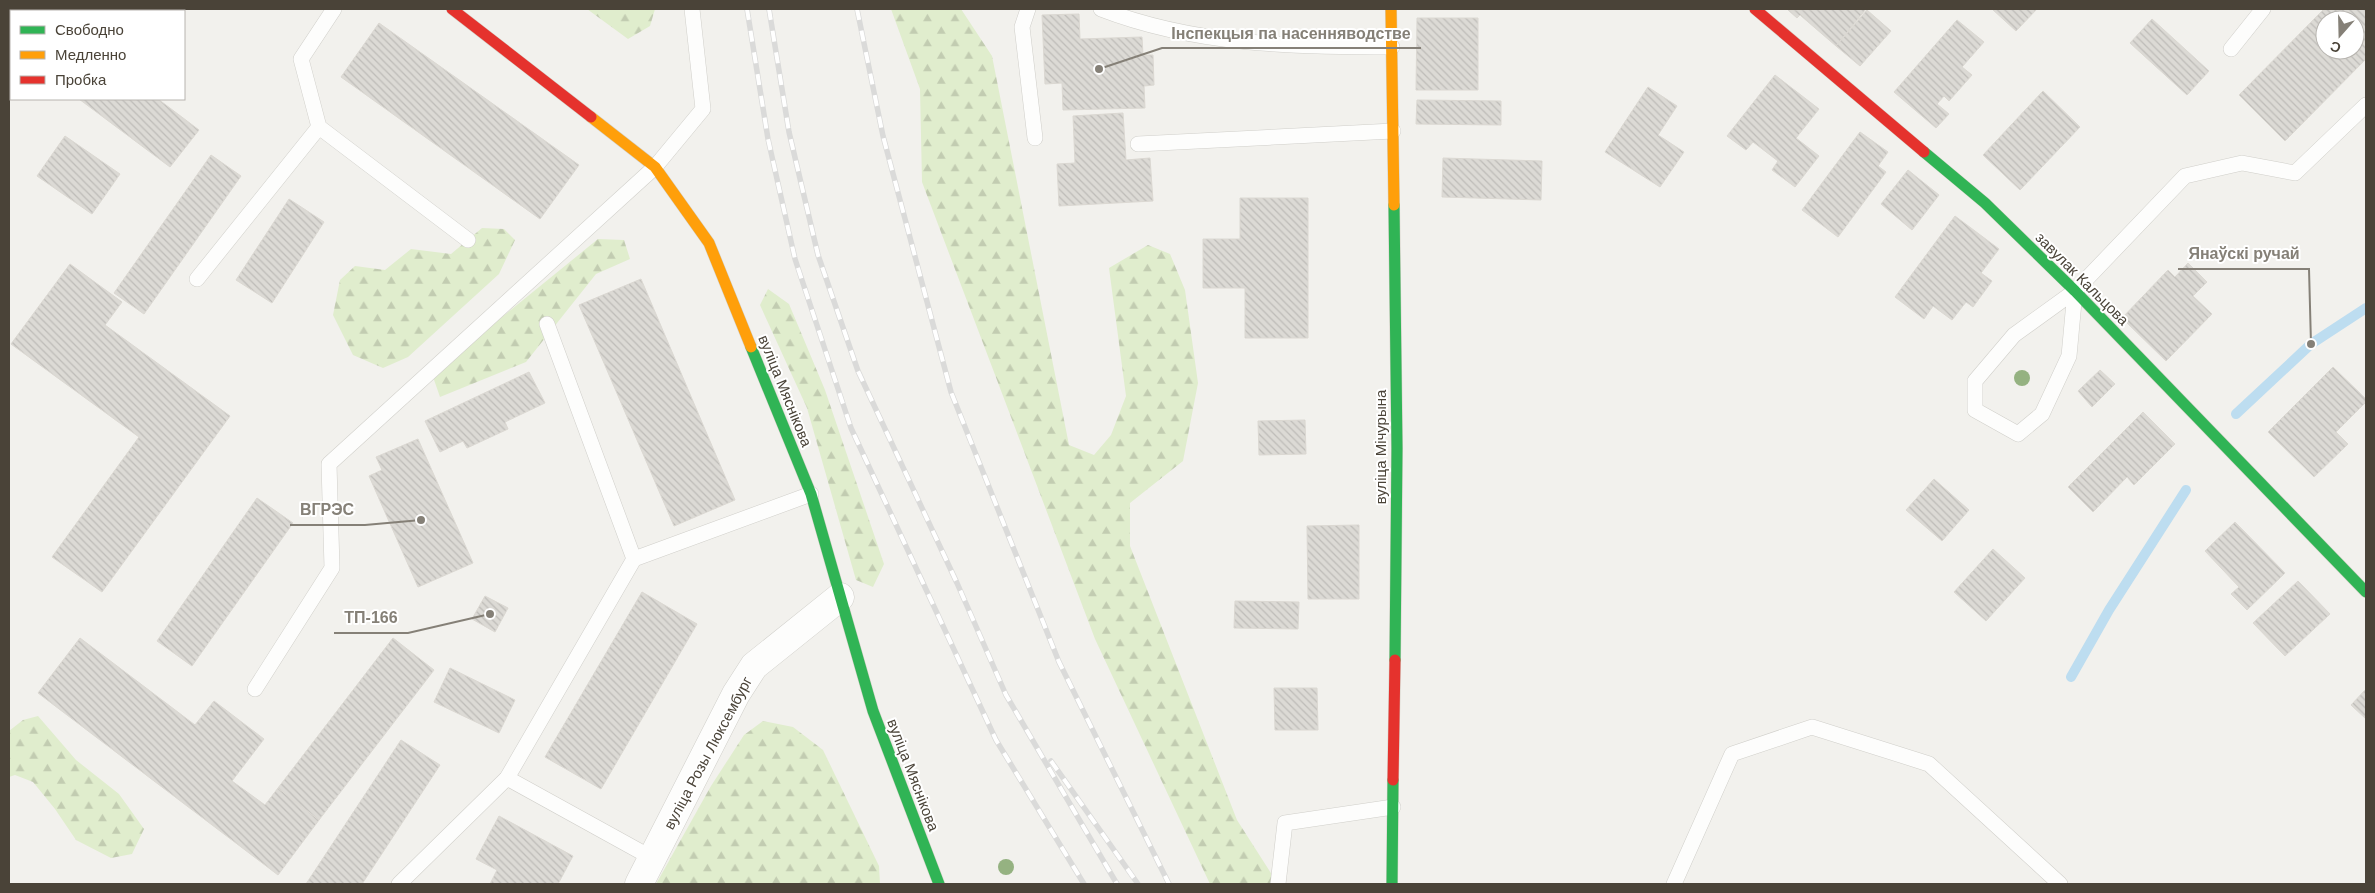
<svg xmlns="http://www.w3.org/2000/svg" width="2375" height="893" font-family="Helvetica,sans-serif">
<defs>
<pattern id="forest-firs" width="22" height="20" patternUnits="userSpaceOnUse" patternTransform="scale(1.25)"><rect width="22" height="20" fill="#e0edcd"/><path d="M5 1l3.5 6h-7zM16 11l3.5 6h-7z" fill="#c2ccb1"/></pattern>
<pattern id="building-back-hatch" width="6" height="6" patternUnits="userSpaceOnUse" patternTransform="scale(1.25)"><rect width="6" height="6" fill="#dcdad5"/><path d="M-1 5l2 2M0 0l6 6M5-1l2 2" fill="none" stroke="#bebcb8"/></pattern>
</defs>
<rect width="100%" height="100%" fill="#f2f1ed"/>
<g fill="url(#forest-firs)">
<path d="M587,9H655L650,26L628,39Z"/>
<path d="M891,9H961L992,56L1069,445L1094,455L1111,435L1126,396L1109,268L1148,245L1170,254L1185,290L1198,383L1183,461L1130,503V546L1237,820L1278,884H1210L1095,639L922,182L920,89Z"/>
<path d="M482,228L504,229L515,240L499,274L408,357L383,368L353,355L333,315L340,280L355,266L385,270L411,249L451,254Z"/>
<path d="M598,239L624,240L630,259L596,274L526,362L440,397L432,374Z"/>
<path d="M768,289L789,304L825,390L884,564L873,587L856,580L807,408L760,305Z"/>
<path d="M38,716L76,760L119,794L144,829L132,854L111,858L76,840L55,809L33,782L15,775L9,777V731L23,720Z"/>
<path d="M763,721L793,727L823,750L879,866L880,884H656L711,786L744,735Z"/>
</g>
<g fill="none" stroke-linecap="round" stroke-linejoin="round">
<g stroke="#bdddf0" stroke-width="10">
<path d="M2236,414L2311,344L2366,308"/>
<path d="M2071,677L2109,610L2186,490"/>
</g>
</g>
<g fill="url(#building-back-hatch)" stroke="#dbd8d2" fill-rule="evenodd">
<path d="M1866,9L1836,46L1800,15L1797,18L1788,10Z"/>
<path d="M1992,9H2037L2016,31Z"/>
<path d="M2324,9H2366V59L2285,141L2239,95ZM2325,20H2355V50H2325Z"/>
<path d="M1867,10L1891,31L1860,66L1836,46Z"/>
<path d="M1079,14L1080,39L1142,37L1143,55H1153L1154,85L1144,86L1145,108L1063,110L1062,83L1045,84L1042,15Z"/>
<path d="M1417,18H1478V90H1416Z"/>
<path d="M2152,19L2209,71L2187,95L2130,43Z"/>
<path d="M1957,20L1984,42L1962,67L1972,75L1949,101L1944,96L1937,104L1949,114L1936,128L1894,92Z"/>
<path d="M379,23L579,165L540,219L341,77Z"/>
<path d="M1775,75L1819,109L1796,138L1819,156L1795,187L1772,170L1778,161L1753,142L1746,150L1727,136Z"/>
<path d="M1648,87L1677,106L1658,135L1684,152L1660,187L1605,152Z"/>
<path d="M2043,91L2080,127L2020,190L1983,155Z"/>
<path d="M79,99H158L199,130L170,167Z"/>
<path d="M1417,100L1501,101V125L1416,124Z"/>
<path d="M1123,113L1126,160L1150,158L1153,201L1059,206L1057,164L1075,163L1073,116Z"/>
<path d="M1860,132L1888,152L1878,166L1886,172L1838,237L1802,210Z"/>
<path d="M65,136L120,174L92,214L37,176Z"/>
<path d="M211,155L241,176L144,314L114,293Z"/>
<path d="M1443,158L1542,161L1541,200L1442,197Z"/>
<path d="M1908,170L1939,195L1912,230L1881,204Z"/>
<path d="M1240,198H1308V338H1245V288H1203V239H1240Z"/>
<path d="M289,199L324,222L272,303L236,280Z"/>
<path d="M1955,216L1999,249L1981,273L1992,281L1973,307L1966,302L1952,320L1933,306L1924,319L1895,297Z"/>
<path d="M2188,263L2207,282L2193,296L2212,314L2166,361L2122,318L2168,270L2175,277Z"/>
<path d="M70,264L122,302L105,325L230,416L102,592L52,557L139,437L11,344Z"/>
<path d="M641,279L735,500L674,526L579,305Z"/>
<path d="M2333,367L2366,399V402L2336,432L2348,444L2314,477L2268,432Z"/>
<path d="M2100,370L2115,384L2092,407L2078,391Z"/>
<path d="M529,372L545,403L505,422L508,429L467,448L463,441L440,452L425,421Z"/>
<path d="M2143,412L2175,444L2134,485L2127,477L2093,512L2068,487Z"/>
<path d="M1305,420L1306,454L1259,455L1258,421Z"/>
<path d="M418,439L473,563L418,587L369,476L382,470L376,457Z"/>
<path d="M1934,479L1969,510L1942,541L1906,510Z"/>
<path d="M257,498L293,523L192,666L157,641Z"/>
<path d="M2235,522L2285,573L2247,610L2231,594L2239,587L2205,551Z"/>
<path d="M1359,525V599H1308L1307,526Z"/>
<path d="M1993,549L2025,578L1986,621L1954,592Z"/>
<path d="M2298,581L2330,614L2285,656L2253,623Z"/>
<path d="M642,592L697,624L601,789L545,757Z"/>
<path d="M485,596L508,608L495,632L472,619Z"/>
<path d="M1235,601L1299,602L1298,629L1234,628Z"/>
<path d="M80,638L195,725L214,701L264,739L232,781L265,805L278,788L319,820L278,875L38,693Z"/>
<path d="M393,638L434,670L319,820L278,788Z"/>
<path d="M450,668L515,700L499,733L434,702Z"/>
<path d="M1274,688H1317L1318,730H1275Z"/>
<path d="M2366,689V719L2351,705Z"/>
<path d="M401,740L440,765L362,884H306Z"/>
<path d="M499,816L573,856L558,884H490L497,870L476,859Z"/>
</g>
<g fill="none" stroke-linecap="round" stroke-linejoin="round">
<defs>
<g id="lane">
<path d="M334,9L301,59L319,127L468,240"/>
<path d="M1028,9L1022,27L1035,138"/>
<path d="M1101,9C1194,45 1293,47 1392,47"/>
<path d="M2231,49L2263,9"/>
<path d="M1138,144L1393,131"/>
<path d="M197,279L319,127"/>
<path d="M2075,291L2069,356L2042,414L2018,434L1975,410V381L2014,335L2075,291L2185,176L2242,163L2295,173L2366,105"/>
<path d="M547,324L634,559"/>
<path d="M255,689L332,568L329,464L655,167L703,109L692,9"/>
<path d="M507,778L652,858"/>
<path d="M399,884L507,778L634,559L811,494"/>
<path d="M1278,884L1285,823L1393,807"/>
<path d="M1674,884L1732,754L1812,727L1929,764L2060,884"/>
</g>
<path id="street" d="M639,884L736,694L754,666L840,597"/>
<g id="fast">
<path d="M1924,152L1985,203L2075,291L2366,592"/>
<path d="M1394,205L1397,448L1395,660"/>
<path d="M751,347L811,494L873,711L939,884"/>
<path d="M1392,884L1393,780"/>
</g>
<g id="slow">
<path d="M1391,9L1394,205"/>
<path d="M591,117L655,167L709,243L751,347"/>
</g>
<g id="jam">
<path d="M452,9L591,117"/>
<path d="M1755,9L1924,152"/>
<path d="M1393,780L1395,660"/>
</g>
</defs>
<use href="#lane" stroke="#d0cfca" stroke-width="16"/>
<use href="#street" stroke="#d0cfca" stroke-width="29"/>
<use href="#fast" stroke="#d2cec4" stroke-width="12"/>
<use href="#slow" stroke="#d2cec4" stroke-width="12"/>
<use href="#jam" stroke="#d2cec4" stroke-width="12"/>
<use href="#lane" stroke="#fdfdfc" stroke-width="15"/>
<use href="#street" stroke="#fdfdfc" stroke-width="28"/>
<use href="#fast" stroke="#30b455" stroke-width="11"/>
<use href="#slow" stroke="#ff9f0a" stroke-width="11"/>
<use href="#jam" stroke="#e5322d" stroke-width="11"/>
<defs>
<g id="rail">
<path d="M747,9L768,139L795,259L851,428L996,740L1084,884"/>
<path d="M769,9L789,132L818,255L858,371L957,583L1006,695L1117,884"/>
<path d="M857,9L883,136L951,392L1059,662L1169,884"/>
<path d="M1051,761L1138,884"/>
</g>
</defs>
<use href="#rail" stroke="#dadad9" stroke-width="5.5"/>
<use href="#rail" stroke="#fff" stroke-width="4" stroke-dasharray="11" stroke-linecap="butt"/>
</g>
<g fill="#95b281">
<circle cx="2022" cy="378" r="8"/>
<circle cx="1006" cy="867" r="8"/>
</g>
<g text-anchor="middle" stroke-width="4" stroke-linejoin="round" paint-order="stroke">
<g font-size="15" fill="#4a4338" stroke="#fff">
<text transform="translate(2082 279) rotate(45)" y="5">завулак Кальцова</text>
<text transform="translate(785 391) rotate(68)" y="5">вуліца Мяснікова</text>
<text transform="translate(1381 447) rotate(-90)" y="5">вуліца Мічурына</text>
<text transform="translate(708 753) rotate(-62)" y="5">вуліца Розы Люксембург</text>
<text transform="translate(913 775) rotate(69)" y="5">вуліца Мяснікова</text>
</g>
</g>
<path fill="none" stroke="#858077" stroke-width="2" d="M1099 69L1162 48H1421M2311 344L2309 269H2178M421 520L365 525H290M490 614L408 633H334"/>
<g fill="#858077" stroke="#fff" stroke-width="2">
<circle cx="1099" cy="69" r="5"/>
<circle cx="2311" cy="344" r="5"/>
<circle cx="421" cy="520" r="5"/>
<circle cx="490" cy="614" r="5"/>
</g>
<g font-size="16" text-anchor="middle" font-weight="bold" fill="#858077" stroke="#fff" stroke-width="4" stroke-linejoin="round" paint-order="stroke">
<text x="1291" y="39">Інспекцыя па насенняводстве</text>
<text x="2244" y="259">Янаўскі ручай</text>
<text x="327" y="515">ВГРЭС</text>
<text x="371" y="623">ТП-166</text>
</g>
<rect width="2375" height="893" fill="none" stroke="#4a4338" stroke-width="20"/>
<rect x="10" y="10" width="175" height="90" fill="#ffffff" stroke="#b7b4af"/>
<rect x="20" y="26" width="25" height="8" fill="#30b455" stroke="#b7b4af"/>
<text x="55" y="35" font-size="15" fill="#4a4338">Свободно</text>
<rect x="20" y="51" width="25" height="8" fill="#ff9f0a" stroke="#b7b4af"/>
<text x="55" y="60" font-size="15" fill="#4a4338">Медленно</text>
<rect x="20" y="76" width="25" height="8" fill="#e5322d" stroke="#b7b4af"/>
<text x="55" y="85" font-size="15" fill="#4a4338">Пробка</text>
<g transform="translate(2340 35) rotate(200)"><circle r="24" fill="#ffffff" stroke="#b7b4af"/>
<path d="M0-4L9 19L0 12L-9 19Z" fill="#858077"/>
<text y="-8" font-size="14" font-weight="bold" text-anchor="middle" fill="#4a4338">С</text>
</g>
</svg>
